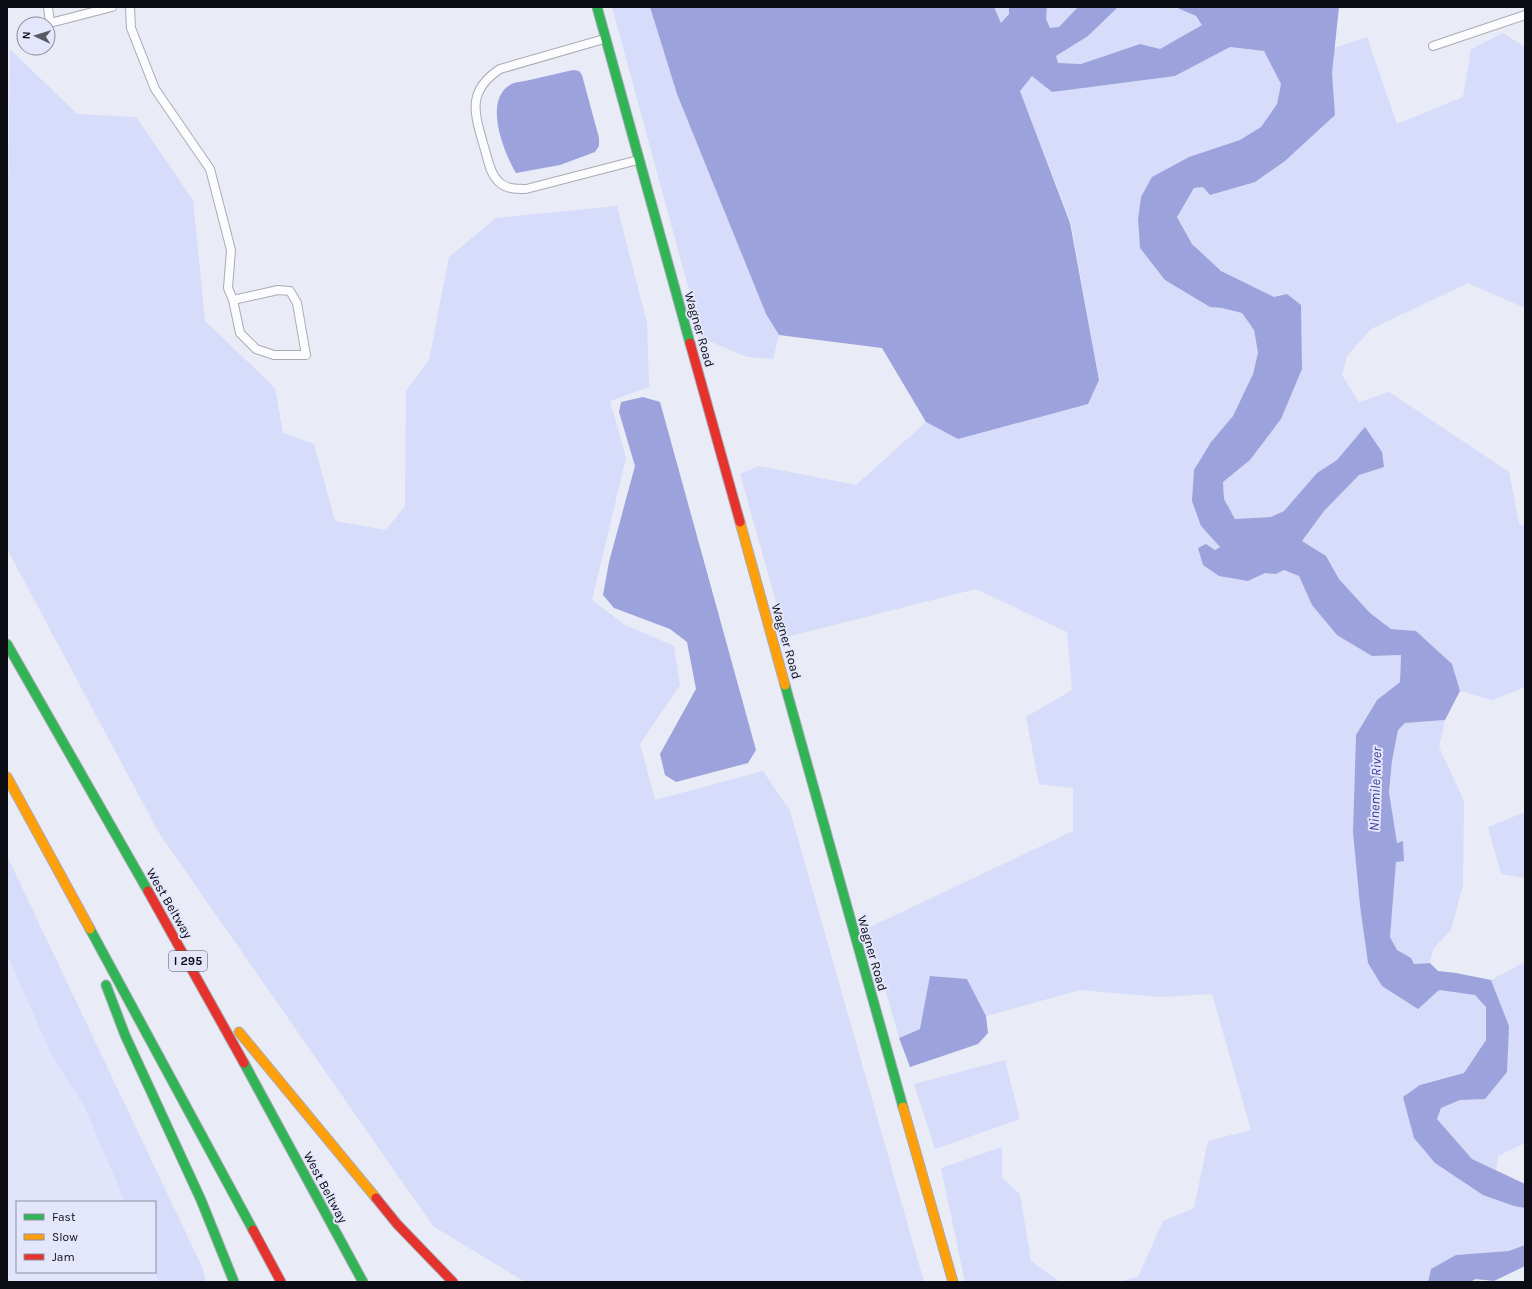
<svg xmlns="http://www.w3.org/2000/svg" width="1532" height="1289" font-family="Karla,sans-serif">
<rect width="100%" height="100%" fill="#e9ebf6"/>
<path fill="#e1e5fb" d="M7,954L51,1054L84,1106L125,1202H17V1272H155L159,1282H7Z"/>
<g fill="#d6dcf9">
<path d="M612,7H650L677,94L766,314L779,335L773,359L747,357L702,338Z"/>
<path d="M994,7H1009V13L1001,23Z"/>
<path d="M1047,7H1078L1059,27L1050,28L1046,19Z"/>
<path d="M1118,7C1146,7 1183,0 1203,24L1160,50L1140,44L1081,64L1058,63L1056,56L1088,36Z"/>
<path d="M1503,33L1525,47V308L1468,283L1371,329L1347,356L1342,375L1359,402L1389,392L1509,472L1519,524L1525,526V687L1493,700L1460,691L1452,664L1416,631L1391,629L1370,613L1339,579L1326,556L1302,541L1324,511L1359,475L1384,467L1337,460L1317,473L1284,511L1271,517L1235,519L1224,499L1223,482L1250,460L1281,419L1302,369L1301,306L1274,297L1221,271L1192,244L1177,217L1194,188L1203,187L1335,115L1332,73L1334,48L1367,37L1397,124L1463,97L1471,49Z"/>
<path d="M1230,47L1264,51L1281,84L1277,104L1261,127L1240,140L1189,157L1141,197L1138,219L1140,248L1210,307L1222,308L1242,313L1254,330L1258,353L1253,374L1233,416L1211,442L1201,526L1220,547L1215,550L1206,544L1199,548L1203,565L1248,581L1265,572L1276,574L1284,570L1299,576L1312,605L1372,656L1401,655L1400,682L1377,700L1356,735L1353,832L1360,906L1368,963L1439,990L1475,995L1486,1007V1040L1464,1073L1420,1085L1403,1097L1514,1206L1525,1208V1245L1509,1251L1456,1255L1431,1269L1428,1282H1117L1138,1277L1163,1221L1194,1208L1208,1141L1251,1130L1212,994L1161,997L1080,990L986,1016L967,979L931,976L920,1029L899,1038L868,928L1073,831V788L1039,784L1026,717L1072,690L1067,632L976,589L786,637L740,474L759,466L856,485L926,422L958,439L1099,380L1071,223L1020,91L1032,76H1175Z"/>
<path d="M10,49L77,114L136,117L193,200L205,321L275,388L283,433L314,444L335,521L386,530L405,506L406,391L429,360L449,257L496,218L617,206L647,323L649,387L610,401L626,458L592,600L625,625L674,646L680,685L640,744L655,800L763,771L790,811L924,1282H525L433,1226L159,833L7,549V278Z"/>
<path d="M1445,720L1439,747L1464,801L1463,885L1451,930L1433,949L1430,963L1414,964L1411,958L1397,950L1390,937L1396,862L1404,861L1403,841L1397,843L1389,792L1392,761L1398,730L1405,723Z"/>
<path d="M1525,812V878L1501,874L1488,827Z"/>
<path d="M7,856L202,1267L206,1282H159L155,1272V1202H125L84,1106L51,1054L7,954Z"/>
<path d="M1525,962V1143L1498,1156L1496,1170L1472,1159L1437,1119L1441,1108L1460,1100L1485,1099L1509,1026L1491,980Z"/>
<path d="M1005,1060L1020,1119L935,1149L914,1084Z"/>
<path d="M1002,1147V1178L1020,1194L1031,1261L1060,1282H965L941,1168Z"/>
</g>
<g fill="#9ca2db">
<path d="M650,7H994L1001,23L1009,14V7H1047L1046,19L1050,28L1059,27L1078,7H1118L1088,36L1056,56L1058,63L1081,64L1140,44L1160,49L1202,25L1196,16L1175,7H1275L1278,8L1282,7H1339L1332,73L1335,115L1285,161L1255,182L1210,195L1203,187L1194,188L1177,217L1192,244L1221,271L1274,297L1287,294L1301,305L1302,369L1281,419L1250,460L1223,482L1224,499L1235,519L1271,517L1284,511L1317,473L1337,460L1365,427L1382,452L1384,467L1359,475L1324,511L1302,541L1326,556L1339,579L1370,613L1391,629L1416,631L1452,664L1460,691L1445,720L1405,723L1398,730L1392,761L1389,792L1397,843L1403,841L1404,861L1396,862L1390,937L1397,950L1411,958L1414,964L1430,963L1438,971L1456,973L1491,980L1509,1026L1507,1072L1485,1099L1460,1100L1441,1108L1437,1119L1472,1159L1525,1184V1208L1514,1206L1483,1195L1435,1163L1414,1138L1403,1097L1420,1085L1464,1073L1486,1040V1007L1475,995L1439,990L1418,1009L1382,986L1368,963L1360,906L1353,832L1356,735L1377,700L1400,682L1401,655L1372,656L1337,635L1312,605L1299,576L1284,570L1276,574L1265,573L1248,581L1219,576L1203,565L1198,548L1206,544L1215,550L1220,547L1201,526L1192,501L1194,470L1211,442L1233,416L1253,374L1258,353L1254,330L1242,313L1222,308L1210,307L1165,280L1140,248L1138,219L1141,197L1152,177L1189,157L1240,140L1261,127L1277,104L1281,84L1264,51L1230,47L1175,76L1052,92L1032,76L1020,91L1070,223L1099,380L1088,404L958,439L926,422L882,348L779,335L766,314L677,94Z"/>
<path d="M573,70L579,71L582,75L599,138V146L595,152L560,165L516,173C504,153 483,101 510,85C514,82 520,82 525,81C541,77 557,74 573,70Z"/>
<path d="M643,397L660,402L756,750L748,763L676,782L665,775L660,754L696,689L687,642L670,629L614,608L603,595L609,562L635,466L619,412L621,402Z"/>
<path d="M930,976L967,979L986,1016L988,1033L978,1044L910,1067L899,1038L920,1029Z"/>
<path d="M1525,1245V1266L1494,1281L1476,1279L1470,1282H1428L1431,1269L1456,1255L1509,1251Z"/>
</g>
<g fill="none" stroke-linecap="round" stroke-linejoin="round">
<defs>
<g id="lane">
<path d="M48,7L50,23L112,7"/>
<path d="M130,7L131,28L155,89L210,169L231,250L228,288L233,300L240,333L256,349L274,355H306L297,303L290,291L278,290L233,300"/>
<path d="M604,39L500,69C465,92 475,115 485,150C488,160 490,173 498,181C505,189 516,189 526,189L638,160"/>
<path d="M1433,46L1525,15"/>
</g>
<g id="fast">
<path d="M597,7L690,343"/>
<path d="M7,644L148,891"/>
<path d="M785,685L903,1107"/>
<path d="M90,929L253,1230"/>
<path d="M106,985L125,1035L201,1200L234,1282"/>
<path d="M244,1063L363,1282"/>
</g>
<g id="slow">
<path d="M740,522L785,685"/>
<path d="M7,777L90,929"/>
<path d="M239,1032L376,1198"/>
<path d="M903,1107L953,1282"/>
</g>
<g id="jam">
<path d="M690,343L740,522"/>
<path d="M148,891L244,1063"/>
<path d="M376,1198L397,1224L453,1282"/>
<path d="M253,1230L281,1282"/>
</g>
</defs>
<use href="#lane" stroke="#a9abb4" stroke-width="10"/>
<use href="#fast" stroke="#a9abb4" stroke-width="11"/>
<use href="#slow" stroke="#a9abb4" stroke-width="11"/>
<use href="#jam" stroke="#a9abb4" stroke-width="11"/>
<use href="#lane" stroke="#fcfcfe" stroke-width="8"/>
<use href="#fast" stroke="#30b455" stroke-width="9"/>
<use href="#slow" stroke="#ff9f0a" stroke-width="9"/>
<use href="#jam" stroke="#e5322d" stroke-width="9"/>
</g>
<g text-anchor="middle" stroke-width="4" stroke-linejoin="round" paint-order="stroke">
<rect fill="#e4e7fb" stroke="#4c4e59" stroke-width="1" x="169" y="951" width="38" height="20" rx="3"/>
<g font-size="12" font-weight="bold" fill="#0b0c14">
<text x="188" y="965">I 295</text>
</g>
<g font-size="13" fill="#0b0c14" stroke="#e4e7fb">
<text transform="translate(700 329) rotate(74)" y="5">Wagner Road</text>
<text transform="translate(787 641) rotate(74)" y="5">Wagner Road</text>
<text transform="translate(170 903) rotate(60)" y="5">West Beltway</text>
<text transform="translate(873 953) rotate(74)" y="5">Wagner Road</text>
<text transform="translate(326 1187) rotate(62)" y="5">West Beltway</text>
</g>
<g font-size="14" font-style="italic" fill="#3f409c" stroke="#e4e7fb">
<text transform="translate(1375 789) rotate(-88)" y="5">Ninemile River</text>
</g>
</g>
<rect width="1532" height="1289" fill="none" stroke="#0b0c14" stroke-width="16"/>
<rect x="16" y="1201" width="140" height="72" fill="#e4e7fb" stroke="#8d8f9f"/>
<rect x="24" y="1214" width="20" height="6" fill="#30b455" stroke="#8d8f9f"/>
<text x="52" y="1221" font-size="12" fill="#0b0c14">Fast</text>
<rect x="24" y="1234" width="20" height="6" fill="#ff9f0a" stroke="#8d8f9f"/>
<text x="52" y="1241" font-size="12" fill="#0b0c14">Slow</text>
<rect x="24" y="1254" width="20" height="6" fill="#e5322d" stroke="#8d8f9f"/>
<text x="52" y="1261" font-size="12" fill="#0b0c14">Jam</text>
<g transform="translate(36 36) rotate(274)"><circle r="19" fill="#e4e7fb" stroke="#8d8f9f"/>
<path d="M0-3L7 15L0 10L-7 15Z" fill="#595a63"/>
<text y="-6" font-size="11" font-weight="bold" text-anchor="middle" fill="#0b0c14">N</text>
</g>
</svg>
